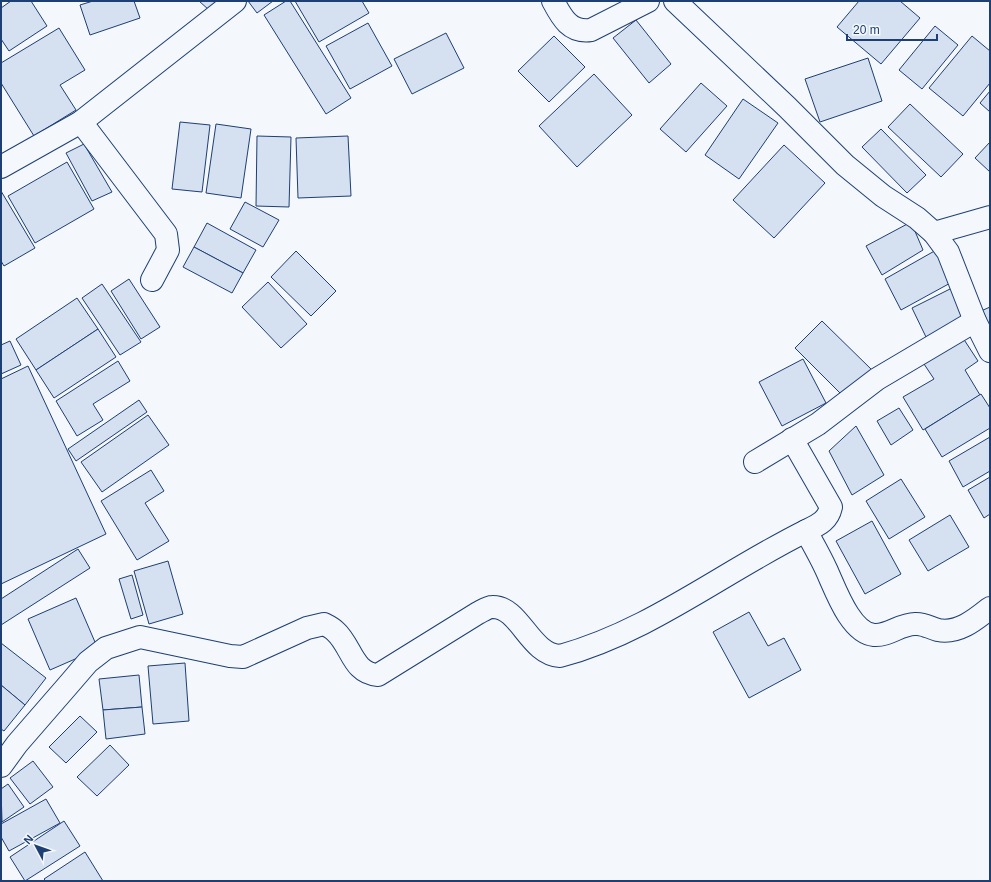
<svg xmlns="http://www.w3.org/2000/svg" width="991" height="882" font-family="Arial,sans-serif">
<rect width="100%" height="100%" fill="#f4f7fb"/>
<g fill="#d5e0f0" stroke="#1d3f73">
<path d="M11,1H31L47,26L9,51L1,39V8Z"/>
<path d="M93,1H134L140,18L90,35L80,5Z"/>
<path d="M199,1H217L209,10Z"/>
<path d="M248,1H273L257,13Z"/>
<path d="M286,1H290L351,98L326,114L264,15Z"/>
<path d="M295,1H362L369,13L319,42Z"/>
<path d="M859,1H900L920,18L881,64L837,27Z"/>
<path d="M636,20L671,64L649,83L613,38Z"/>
<path d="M368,23L392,66L350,89L326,46Z"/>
<path d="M935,26L958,45L922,89L899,70Z"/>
<path d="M59,28L85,70L60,85L76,110L34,136L1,83V63Z"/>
<path d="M446,33L464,68L412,94L394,59Z"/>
<path d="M554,36L585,67L549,102L518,71Z"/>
<path d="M972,36L990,51V83L963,116L929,88Z"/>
<path d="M868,58L882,101L820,122L805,79Z"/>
<path d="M594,74L632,115L577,167L539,126Z"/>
<path d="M701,83L727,106L686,152L660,129Z"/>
<path d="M990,91V112L980,103Z"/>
<path d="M743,99L778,123L739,179L705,155Z"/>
<path d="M910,104L963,154L941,177L888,127Z"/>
<path d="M180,122L210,125L202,192L172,189Z"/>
<path d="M216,124L251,129L241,198L206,193Z"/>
<path d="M881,129L926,175L907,193L862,147Z"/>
<path d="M257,136L291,137L289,207L256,206Z"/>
<path d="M348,136L351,196L298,198L296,138Z"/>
<path d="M990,142V172L975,158Z"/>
<path d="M84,144L112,192L92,201L66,153Z"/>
<path d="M784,145L825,183L774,238L733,200Z"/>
<path d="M67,162L94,209L35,243L8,196Z"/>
<path d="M1,191L35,248L4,266L1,261Z"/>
<path d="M245,202L279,220L263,247L230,229Z"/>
<path d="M911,222L923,250L882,275L866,246Z"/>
<path d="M207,223L256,250L243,273L194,247Z"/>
<path d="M194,247L243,273L232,293L183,267Z"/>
<path d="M938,249L954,281L901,310L885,279Z"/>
<path d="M296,251L336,291L311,316L271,277Z"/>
<path d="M129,279L160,327L141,339L111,291Z"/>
<path d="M268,282L307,324L281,348L242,307Z"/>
<path d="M102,284L141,342L120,355L82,298Z"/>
<path d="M954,287L968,316L926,337L912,308Z"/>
<path d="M77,298L98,329L36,370L16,339Z"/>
<path d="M990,307V331L981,311Z"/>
<path d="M822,321L872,370L845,398L795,348Z"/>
<path d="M98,329L116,357L54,398L36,370Z"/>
<path d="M961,335L978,361L965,370L980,395L923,430L903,397L934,379L922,361Z"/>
<path d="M10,341L21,365L1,374V345Z"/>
<path d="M803,359L826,403L782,426L759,382Z"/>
<path d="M118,361L130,381L93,404L103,420L77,436L56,401Z"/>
<path d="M28,366L106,534L1,584V379Z"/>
<path d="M981,394L990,408V428L942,457L925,429Z"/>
<path d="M139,400L147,412L76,461L68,449Z"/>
<path d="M899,408L913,430L891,445L877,421Z"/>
<path d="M148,415L169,445L102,492L81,462Z"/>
<path d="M856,426L884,475L852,495L829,451Z"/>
<path d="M990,437V471L963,487L949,461Z"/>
<path d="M151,470L164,491L145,503L169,541L137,560L101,501Z"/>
<path d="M990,477V514L984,518L968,490Z"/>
<path d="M901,479L925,517L889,539L866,501Z"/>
<path d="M950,515L969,547L928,571L909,540Z"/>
<path d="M872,521L901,574L865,594L836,541Z"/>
<path d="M78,549L90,568L1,625V599Z"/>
<path d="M168,561L183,614L149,624L134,571Z"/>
<path d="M132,575L143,615L131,619L119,579Z"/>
<path d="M76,598L98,649L50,670L28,619Z"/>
<path d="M749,612L768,646L784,638L801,670L749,698L713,632Z"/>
<path d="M1,643L46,678L25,705L1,685Z"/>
<path d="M185,663L189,721L153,724L148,666Z"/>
<path d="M139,675L142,707L103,710L99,679Z"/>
<path d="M1,685L25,705L4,731L1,729Z"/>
<path d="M142,707L145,734L106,739L103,710Z"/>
<path d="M80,716L97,732L66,763L49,747Z"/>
<path d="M110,745L129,765L97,796L77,777Z"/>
<path d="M33,761L53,787L30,804L10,778Z"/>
<path d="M8,784L24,807L2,822L1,789Z"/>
<path d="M46,799L60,823L9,851L1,837V824Z"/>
<path d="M64,821L80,846L25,881L10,857Z"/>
<path d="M85,852L103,881H46L44,879Z"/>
</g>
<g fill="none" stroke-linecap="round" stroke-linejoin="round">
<defs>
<g id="street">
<path d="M553,1C562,18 570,33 591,30L648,1"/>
<path d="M675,1L787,107L845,165L883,196L917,218L934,233L948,252L975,321L990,351"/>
<path d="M81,122L166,234L168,250L152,280"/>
<path d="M1,167L81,122L235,1"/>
<path d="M934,233L990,217"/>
<path d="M792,439L831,507C828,521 818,525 806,531"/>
<path d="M755,462L818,424L877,379L975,321"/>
<path d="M1,766L17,744L70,683L88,662L106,648L140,637L230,656L243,657L307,628L324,624C328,626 332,628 335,631C352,646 352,673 378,675L478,613C482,611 488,607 492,607C520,606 529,654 560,656C649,632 723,572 806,531C813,544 820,556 826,569C835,588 850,633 874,635C889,636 900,624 915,624C923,623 930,628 938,630C958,634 975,620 990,608"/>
</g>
</defs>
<use href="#street" stroke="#1d3f73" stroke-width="24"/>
<use href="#street" stroke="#f4f7fb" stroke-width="22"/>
</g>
<rect width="991" height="882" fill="none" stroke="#1d3f73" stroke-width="4"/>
<g transform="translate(36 846) rotate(311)" stroke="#f4f7fb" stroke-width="3" paint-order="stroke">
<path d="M0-3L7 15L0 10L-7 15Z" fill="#1d3f73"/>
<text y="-6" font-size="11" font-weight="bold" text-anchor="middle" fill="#1d3f73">N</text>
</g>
<path d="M847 34v6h90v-6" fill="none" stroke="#1d3f73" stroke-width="2"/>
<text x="853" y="34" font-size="12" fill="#1d3f73" stroke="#f4f7fb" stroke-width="3" paint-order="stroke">20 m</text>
</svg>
